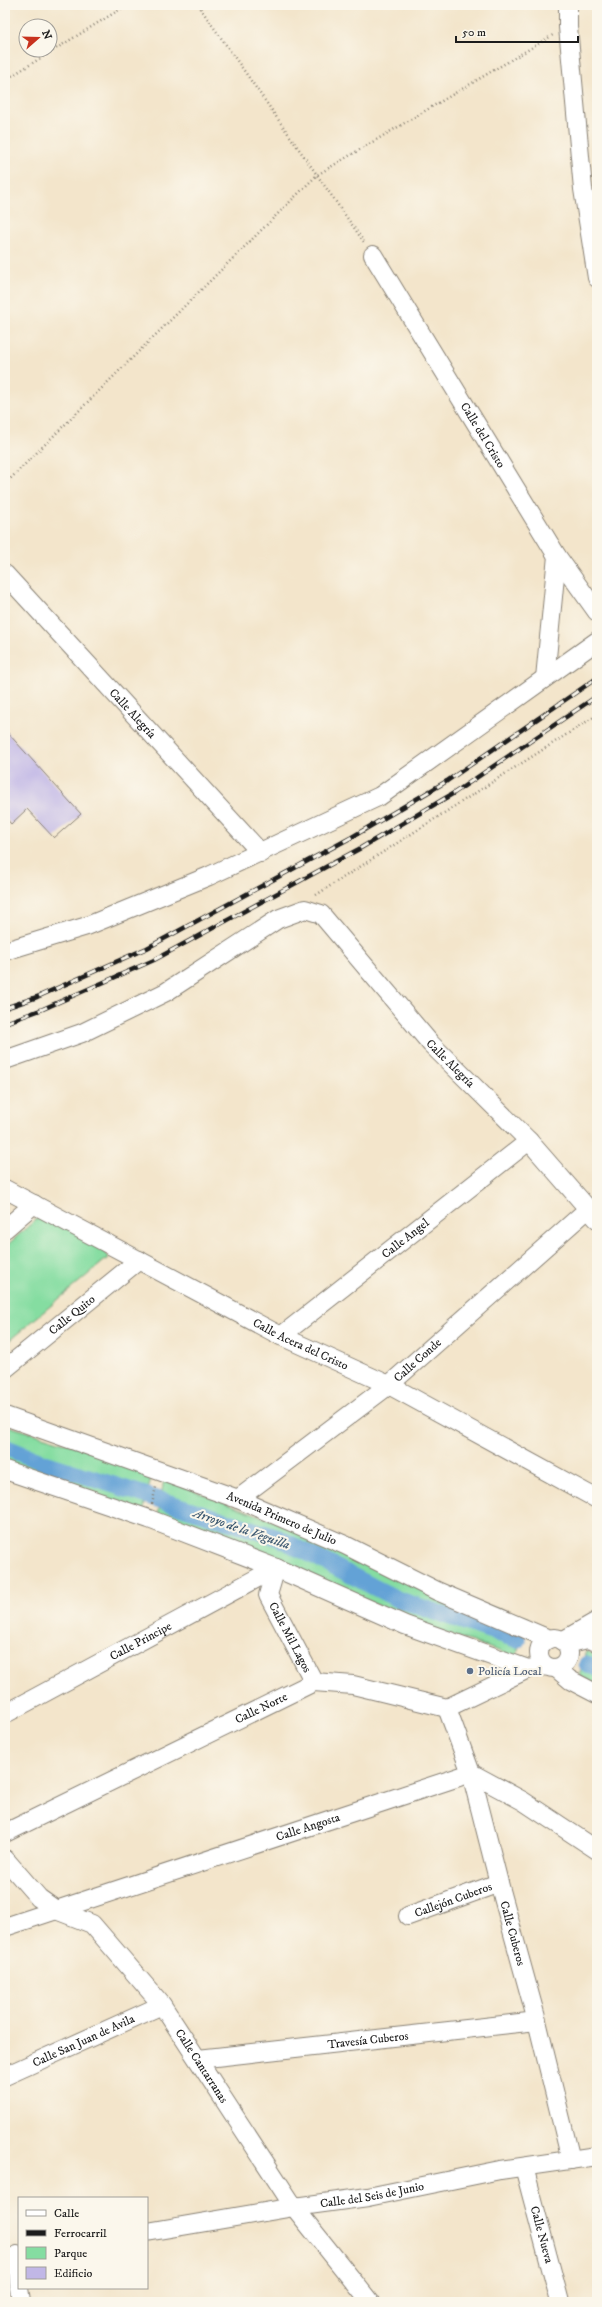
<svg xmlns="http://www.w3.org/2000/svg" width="602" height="2307" font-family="'IM FELL DW Pica',serif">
<rect width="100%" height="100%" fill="#fbf7ec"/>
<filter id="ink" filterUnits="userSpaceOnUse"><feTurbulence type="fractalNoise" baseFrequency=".025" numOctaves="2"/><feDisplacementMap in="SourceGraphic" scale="8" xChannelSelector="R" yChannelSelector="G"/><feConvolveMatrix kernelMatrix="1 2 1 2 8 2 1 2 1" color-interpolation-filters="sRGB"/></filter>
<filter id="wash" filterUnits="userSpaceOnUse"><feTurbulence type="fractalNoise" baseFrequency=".012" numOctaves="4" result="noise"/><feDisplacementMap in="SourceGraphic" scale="16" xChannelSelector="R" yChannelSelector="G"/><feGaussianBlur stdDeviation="0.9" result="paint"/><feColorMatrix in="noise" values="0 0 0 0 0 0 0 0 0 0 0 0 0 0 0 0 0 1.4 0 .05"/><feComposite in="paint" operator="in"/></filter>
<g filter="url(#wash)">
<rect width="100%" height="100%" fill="#f3e5cb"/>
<g fill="#85dda1" stroke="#507c5e">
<path d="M42,1214L96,1241L109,1257L5,1344V1247Z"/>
<path d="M5,1425L153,1469L142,1517L5,1463Z"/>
<path d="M164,1479L276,1522L437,1591L528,1618L516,1657L411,1621L264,1553L158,1515Z"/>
<path d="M587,1651L597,1656V1684L579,1676Z"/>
</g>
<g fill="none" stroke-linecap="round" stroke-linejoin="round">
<g stroke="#63a2d6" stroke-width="17">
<path d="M5,1447L39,1461L279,1538L397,1599L518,1640"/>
<path d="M587,1664L597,1668"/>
</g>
</g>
<g id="blocks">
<path fill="#c1b7e6" d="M7,732L81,814L54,838L27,809L11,824L5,817Z"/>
</g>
</g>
<g filter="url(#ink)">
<use href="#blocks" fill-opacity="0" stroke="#888074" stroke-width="1"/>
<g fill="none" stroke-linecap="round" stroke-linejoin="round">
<defs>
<g id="minor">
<path d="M568,5V27L583,189L597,278"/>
<path id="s1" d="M373,255L557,556L597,612"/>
<path id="s2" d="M5,574L261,853"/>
<path d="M545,678L557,556"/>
<path d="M5,951L87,926L209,876L380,796L597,641"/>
<path id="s3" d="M5,1060L82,1033L166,992L278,919L305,909L321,914L431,1044L529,1141L597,1219"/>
<path id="s4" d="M5,1189L281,1336L389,1385L597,1499"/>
<path d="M5,1229L34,1204"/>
<path id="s5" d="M281,1336L529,1141"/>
<path id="s6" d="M5,1369L139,1260"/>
<path id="s7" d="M5,1416L238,1499L345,1545L437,1591L549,1639"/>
<path d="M5,1470L149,1519L276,1568L405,1625L528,1669L546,1666"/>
<path id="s8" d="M238,1499L389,1385L587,1210"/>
<path id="s9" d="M276,1568L268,1595L314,1682"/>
<circle cx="554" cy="1653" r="15"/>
<path d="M562,1641L597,1621"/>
<path d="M567,1644L587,1639L597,1642"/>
<path d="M556,1668L570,1680L597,1694"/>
<path id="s10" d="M447,1708L471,1773L499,1883L537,2021L571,2160"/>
<path id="s11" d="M5,1714L276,1568"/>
<path id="s12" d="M5,1833L314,1682L353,1685L447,1708L528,1669"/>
<path id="s13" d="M5,1859L39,1898L56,1910L92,1924L162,2005L294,2207L370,2302"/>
<path id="s14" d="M408,1916L499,1883"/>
<path id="s15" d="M5,1927L471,1773L523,1801L597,1850"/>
<path id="s16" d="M198,2059L537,2021"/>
<path id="s17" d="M5,2076L162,2005"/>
<path id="s18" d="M524,2167L560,2302"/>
<path id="s19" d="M147,2232L294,2207L368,2197L500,2170L597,2156"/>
<path d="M17,2255L19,2284"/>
<path d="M19,2288L21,2302"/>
</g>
</defs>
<use href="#minor" stroke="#888074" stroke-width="20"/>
<g stroke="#888074" stroke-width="2.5" stroke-dasharray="1 3" stroke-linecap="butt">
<path d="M198,5L364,242"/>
<path d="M5,80L127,5"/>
<path d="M5,484L317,175L553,35"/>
<path d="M316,895L597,715"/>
<path d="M152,1504L156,1487"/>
</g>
<use href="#minor" stroke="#fff" stroke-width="18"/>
<defs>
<g id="rail">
<path d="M5,1008L37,997L147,948L352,837L447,781L597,678"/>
<path d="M5,1023L43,1009L154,960L359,849L454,793L597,696"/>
</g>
</defs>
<use href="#rail" stroke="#1c1c1c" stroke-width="4.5"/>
<use href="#rail" stroke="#fbf7ec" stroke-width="3" stroke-dasharray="9" stroke-linecap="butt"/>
</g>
</g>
<circle fill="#5c6f8a" stroke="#fbf7ec" stroke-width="1.5" cx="470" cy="1671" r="4"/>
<g text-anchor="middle" stroke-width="4" stroke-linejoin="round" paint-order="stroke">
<g font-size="12" fill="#1c1c1c" stroke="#fbf7ec">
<text dy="4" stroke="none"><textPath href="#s1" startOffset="211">Calle del Cristo</textPath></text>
<text dy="4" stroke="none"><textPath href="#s2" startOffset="189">Calle Alegría</textPath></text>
<text dy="4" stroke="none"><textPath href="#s3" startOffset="552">Calle Alegría</textPath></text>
<text dy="4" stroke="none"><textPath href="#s5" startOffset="158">Calle Angel</textPath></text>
<text dy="4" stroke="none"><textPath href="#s6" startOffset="86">Calle Quito</textPath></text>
<text dy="4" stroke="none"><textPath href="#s4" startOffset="334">Calle Acera del Cristo</textPath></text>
<text dy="4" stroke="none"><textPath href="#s8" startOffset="227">Calle Conde</textPath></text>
<text dy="4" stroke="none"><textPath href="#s7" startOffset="295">Avenida Primero de Julio</textPath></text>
<text dy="4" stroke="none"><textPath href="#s9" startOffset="76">Calle Mil Lagos</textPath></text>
<text dy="4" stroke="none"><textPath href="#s11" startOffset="154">Calle Principe</textPath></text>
<text dy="4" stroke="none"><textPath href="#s12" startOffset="285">Calle Norte</textPath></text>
<text dy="4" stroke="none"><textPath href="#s15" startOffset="319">Calle Angosta</textPath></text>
<text dy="4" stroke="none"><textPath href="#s14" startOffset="48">Callejón Cuberos</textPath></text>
<text dy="4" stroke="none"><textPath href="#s10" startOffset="235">Calle Cuberos</textPath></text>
<text dy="4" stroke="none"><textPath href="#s16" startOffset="171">Travesía Cuberos</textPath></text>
<text dy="4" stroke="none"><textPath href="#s17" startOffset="86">Calle San Juan de Avila</textPath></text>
<text dy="4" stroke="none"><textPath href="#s13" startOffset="291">Calle Cantarranas</textPath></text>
<text dy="4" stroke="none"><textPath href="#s19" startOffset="228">Calle del Seis de Junio</textPath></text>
<text dy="4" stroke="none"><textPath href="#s18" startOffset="70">Calle Nueva</textPath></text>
</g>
<g font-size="12" fill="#4e5e75" stroke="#fbf7ec" text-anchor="start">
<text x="478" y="1675">Policía Local</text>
</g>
<g font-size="13" font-style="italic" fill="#3c5870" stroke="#fbf7ec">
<text transform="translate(242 1528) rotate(19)" y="5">Arroyo de la Veguilla</text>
</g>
</g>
<rect width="602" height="2307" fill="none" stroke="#fbf7ec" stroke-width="20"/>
<rect x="18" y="2197" width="130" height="92" fill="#fbf7ec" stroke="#a29f99"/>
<rect x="26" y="2210" width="20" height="6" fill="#ffffff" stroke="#a29f99"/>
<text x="54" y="2217" font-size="12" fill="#1c1c1c">Calle</text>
<rect x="26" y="2230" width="20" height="6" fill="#1c1c1c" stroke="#a29f99"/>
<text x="54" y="2237" font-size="12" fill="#1c1c1c">Ferrocarril</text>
<rect x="26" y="2247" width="20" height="12" fill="#85dda1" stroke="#a29f99"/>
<text x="54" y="2257" font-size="12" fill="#1c1c1c">Parque</text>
<rect x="26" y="2267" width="20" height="12" fill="#c1b7e6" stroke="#a29f99"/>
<text x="54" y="2277" font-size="12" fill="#1c1c1c">Edificio</text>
<g transform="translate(38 38) rotate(70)"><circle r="19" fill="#fbf7ec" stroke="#a29f99"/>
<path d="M0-3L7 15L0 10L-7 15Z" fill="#c8321e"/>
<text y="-6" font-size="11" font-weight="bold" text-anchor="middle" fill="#1c1c1c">N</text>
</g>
<path d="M456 36v6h122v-6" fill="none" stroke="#1c1c1c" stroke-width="2"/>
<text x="462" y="36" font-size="12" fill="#1c1c1c" stroke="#fbf7ec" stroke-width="3" paint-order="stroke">50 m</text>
</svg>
